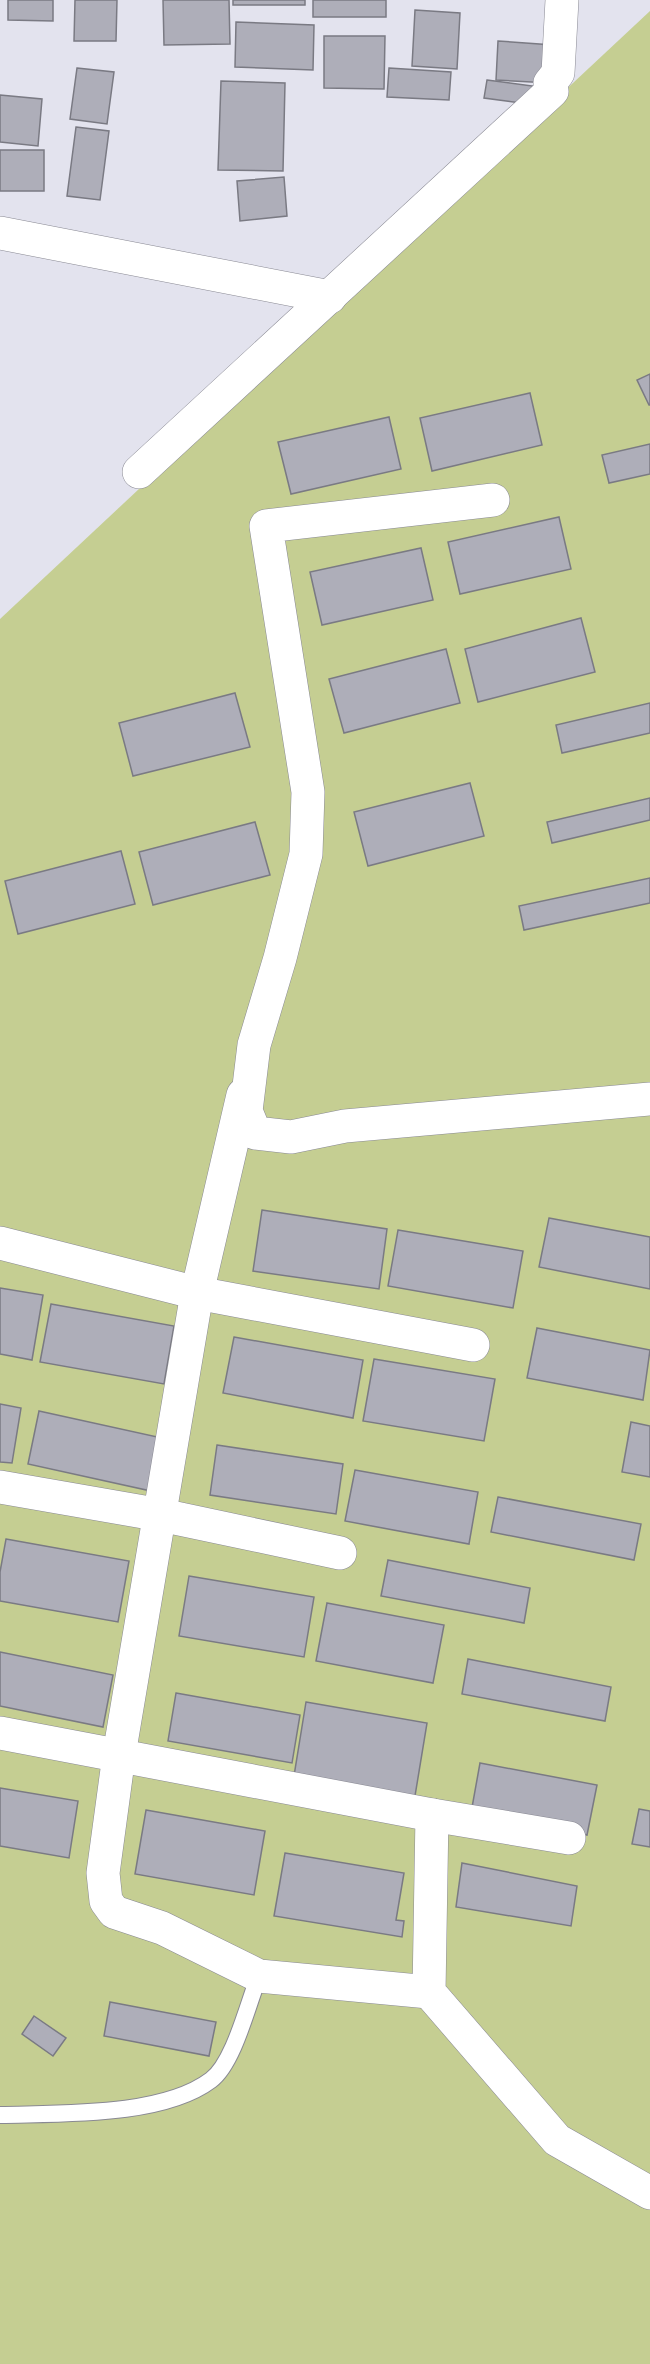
<svg xmlns="http://www.w3.org/2000/svg" width="650" height="2364" font-family="Merriweather,serif">
<rect width="100%" height="100%" fill="#e3e3ee"/>
<path fill="#c5ce92" d="M650,11V2364H0V619Z"/>
<g fill="#aeaeb9" stroke="#7a7a83" stroke-width="1.5">
<path d="M8,0H53V21L8,20Z"/>
<path d="M75,0H117L116,41H74Z"/>
<path d="M163,0H229L230,44L164,45Z"/>
<rect x="233" y="0" width="72" height="5"/>
<rect x="313" y="0" width="73" height="17"/>
<path d="M415,10L460,13L457,69L412,66Z"/>
<path d="M236,22L314,25L313,70L235,67Z"/>
<path d="M324,36H385L384,89L324,88Z"/>
<path d="M498,41L553,45L550,83L496,80Z"/>
<path d="M77,68L114,72L107,124L70,119Z"/>
<path d="M389,68L451,72L449,100L387,97Z"/>
<path d="M487,80L540,87L528,104L484,98Z"/>
<path d="M221,81L285,83L283,171L218,170Z"/>
<path d="M0,95L42,99L38,146L0,142Z"/>
<path d="M76,127L109,131L100,200L67,196Z"/>
<rect x="0" y="150" width="44" height="41"/>
<path d="M284,177L287,216L240,221L237,181Z"/>
<path d="M650,374V405H649L637,380Z"/>
<path d="M530,393L542,445L432,471L420,418Z"/>
<path d="M389,417L401,469L291,494L278,442Z"/>
<path d="M650,444V474L609,483L602,455Z"/>
<path d="M559,517L571,569L460,594L448,542Z"/>
<path d="M421,548L433,600L322,625L310,572Z"/>
<path d="M581,618L595,672L478,702L465,649Z"/>
<path d="M446,649L460,703L344,733L329,679Z"/>
<path d="M235,693L250,747L133,776L119,723Z"/>
<path d="M650,703V733L562,753L556,725Z"/>
<path d="M470,783L484,836L368,866L354,812Z"/>
<path d="M650,798V820L552,843L547,822Z"/>
<path d="M255,822L270,875L153,905L139,852Z"/>
<path d="M121,851L135,904L18,934L5,881Z"/>
<path d="M650,878V903L524,930L519,906Z"/>
<path d="M262,1210L387,1229L379,1289L253,1271Z"/>
<path d="M549,1218L650,1237V1289L539,1267Z"/>
<path d="M398,1230L523,1251L513,1308L388,1286Z"/>
<path d="M0,1288L43,1295L32,1360L0,1354Z"/>
<path d="M51,1304L174,1326L164,1384L40,1362Z"/>
<path d="M537,1328L650,1350L643,1400L527,1378Z"/>
<path d="M234,1337L363,1360L353,1418L223,1393Z"/>
<path d="M374,1359L495,1379L484,1441L363,1421Z"/>
<path d="M0,1404L21,1408L12,1463L0,1462Z"/>
<path d="M39,1411L162,1438L151,1491L28,1464Z"/>
<path d="M631,1422L650,1426V1477L622,1472Z"/>
<path d="M217,1445L343,1464L336,1514L210,1495Z"/>
<path d="M355,1470L478,1492L469,1544L345,1521Z"/>
<path d="M498,1497L641,1524L634,1560L491,1532Z"/>
<path d="M6,1539L129,1561L118,1622L0,1601V1572Z"/>
<path d="M388,1560L530,1588L524,1623L381,1596Z"/>
<path d="M189,1576L314,1597L304,1657L179,1636Z"/>
<path d="M327,1603L444,1625L433,1683L316,1661Z"/>
<path d="M0,1652L113,1675L103,1727L0,1706Z"/>
<path d="M468,1659L611,1687L605,1721L462,1694Z"/>
<path d="M176,1693L300,1715L292,1763L168,1741Z"/>
<path d="M306,1702L427,1723L414,1802L293,1782Z"/>
<path d="M480,1763L597,1785L587,1835L471,1813Z"/>
<path d="M0,1788L78,1801L69,1858L0,1846Z"/>
<path d="M639,1809L650,1811V1847L632,1844Z"/>
<path d="M146,1810L265,1831L254,1895L135,1874Z"/>
<path d="M285,1853L404,1873L396,1920L404,1921L402,1937L274,1916Z"/>
<path d="M462,1863L577,1886L571,1926L456,1907Z"/>
<path d="M110,2002L216,2022L209,2056L104,2036Z"/>
<path d="M34,2016L66,2038L53,2056L22,2034Z"/>
</g>
<g fill="none" stroke-linecap="round" stroke-linejoin="round">
<defs>
<path id="service" d="M0,2115C60,2113 162,2117 211,2080C234,2063 248,2003 259,1976"/>
<g id="minor">
<path d="M0,233L330,297"/>
<path d="M139,472L552,91L550,83L558,73L562,0"/>
<path d="M493,500L266,526L308,792L306,854L280,958L254,1045L246,1111L255,1133L291,1137L345,1126L650,1099"/>
<path d="M243,1095L197,1293L119,1755L103,1873L106,1901L114,1912L162,1928L259,1976L429,1992"/>
<path d="M0,1243L197,1293L473,1345"/>
<path d="M0,1487L161,1515L340,1553"/>
<path d="M0,1733L432,1815L569,1838"/>
<path d="M432,1815L429,1992L557,2140L650,2193"/>
</g>
</defs>
<use href="#service" stroke="#898993" stroke-width="18"/>
<use href="#minor" stroke="#898993" stroke-width="34"/>
<use href="#service" stroke="#fff" stroke-width="16"/>
<use href="#minor" stroke="#fff" stroke-width="33"/>
</g>
</svg>
